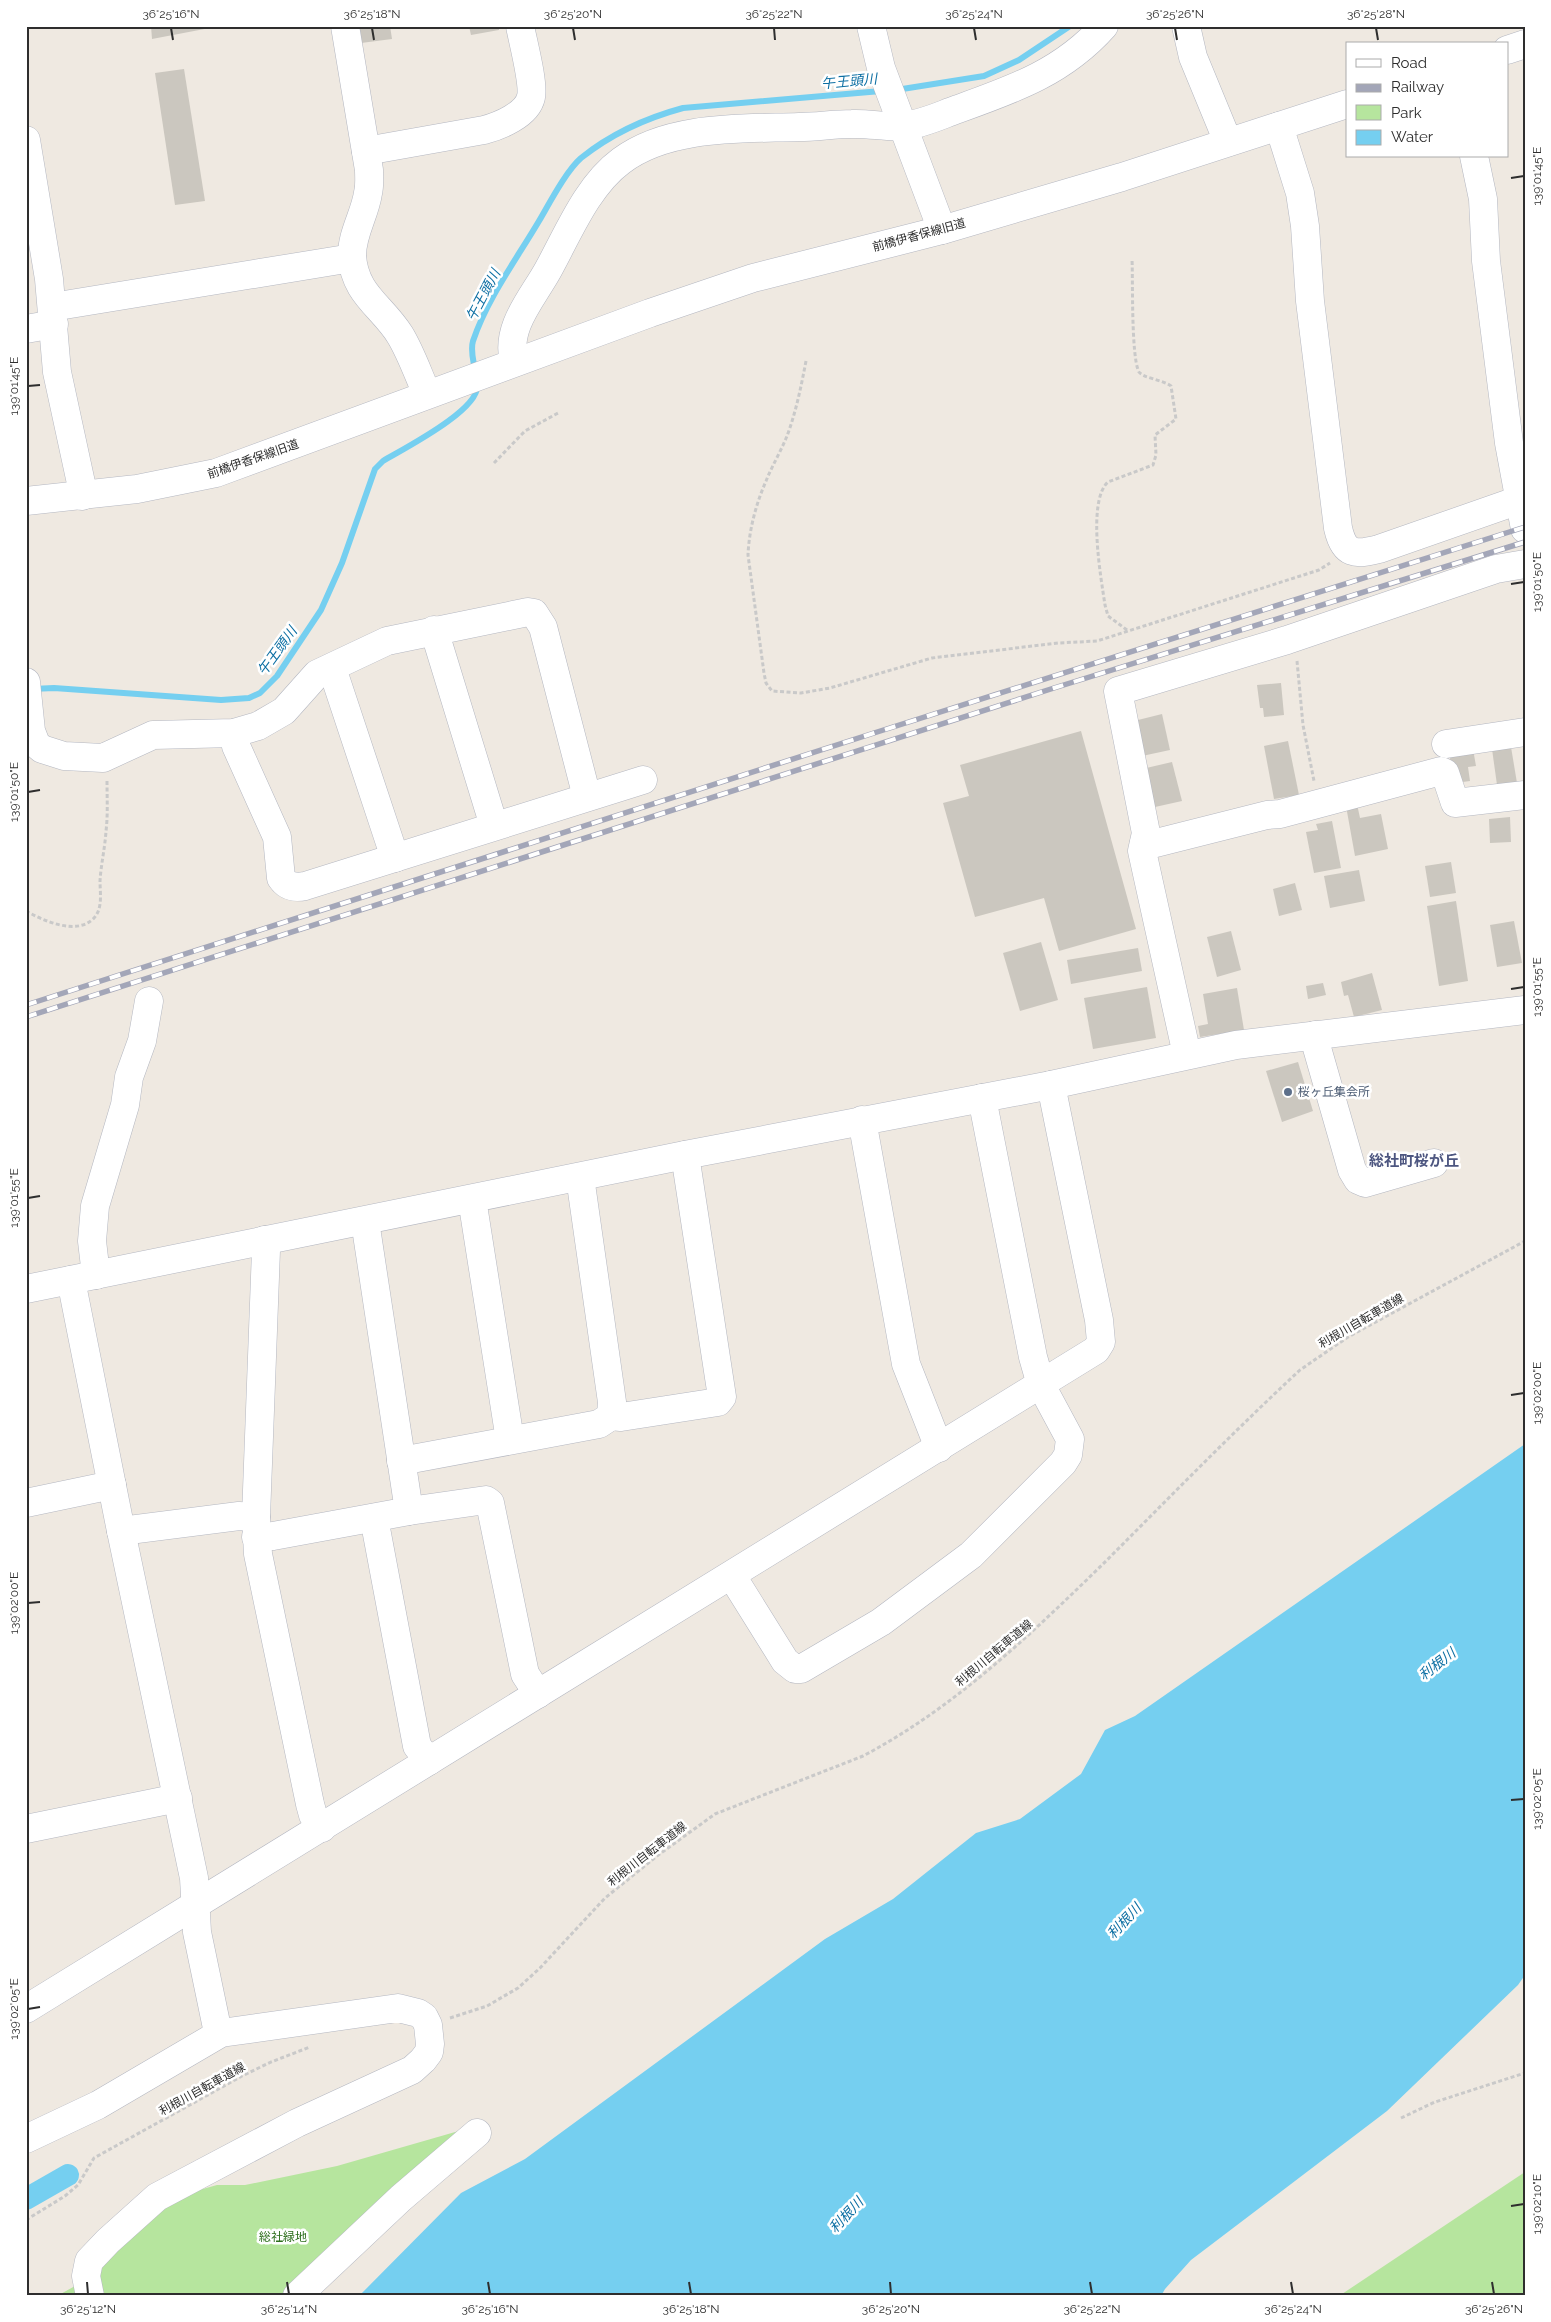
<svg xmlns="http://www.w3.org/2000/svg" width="1551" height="2322" font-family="Raleway,'Noto Sans JP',sans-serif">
<rect width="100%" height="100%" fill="#efe9e1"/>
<g fill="#b6e59e">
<path d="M476,2126L306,2296H57L75,2286L145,2221L185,2194L217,2185H245L337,2166Z"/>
<path d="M1525,2172V2296H1339Z"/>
</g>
<path fill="#75cff0" d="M1525,1444V1975L1518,1985L1387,2111L1191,2260L1165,2289L1161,2296H359L461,2193L525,2159L825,1939L893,1899L976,1833L1020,1819L1081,1774L1105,1730L1135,1716Z"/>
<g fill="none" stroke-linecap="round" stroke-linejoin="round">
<g stroke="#75cff0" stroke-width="6">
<path d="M896,90L984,76L1019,60L1070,26"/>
<path d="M475,371C474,362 470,351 473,341C487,299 516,260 539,221C549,204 566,171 581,158C611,134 646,118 683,108L881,91"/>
<path d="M32,689L54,688L221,700L249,698L260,693L277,676L321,610L342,563L375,469L383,461C403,449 482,409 477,384"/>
</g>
<path stroke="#75cff0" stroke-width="22" d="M26,2199L68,2175"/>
</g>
<g fill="#cbc7bf">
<path d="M151,26H215V27L152,39Z"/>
<path d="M359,26H390L392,39L361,43Z"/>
<path d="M469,26H499V30L471,35Z"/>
<path d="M184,69L205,201L175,205L155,73Z"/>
<path d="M1281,683L1284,715L1264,717L1263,708H1260L1257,685Z"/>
<path d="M1162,714L1170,750L1142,756L1134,721Z"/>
<path d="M1081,731L1136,929L1059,951L1044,898L975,917L943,803L969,796L960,765Z"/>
<path d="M1288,741L1299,795L1274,799L1264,746Z"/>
<path d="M1511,747L1518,789L1498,792L1492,749Z"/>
<path d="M1473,749L1476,766L1468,767L1470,781L1455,783L1449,753Z"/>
<path d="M1172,762L1182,801L1146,809L1142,769Z"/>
<path d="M1357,804L1360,818L1381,814L1388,849L1355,856L1346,806Z"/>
<path d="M1510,817L1511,842L1490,843L1489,819Z"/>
<path d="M1332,821L1341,868L1314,873L1306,832L1318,830L1316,824Z"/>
<path d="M1451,862L1456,893L1430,897L1425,866Z"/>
<path d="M1359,870L1365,901L1330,908L1324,876Z"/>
<path d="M1295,883L1302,910L1279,916L1273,889Z"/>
<path d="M1456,901L1468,981L1439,986L1427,906Z"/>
<path d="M1514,921L1522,963L1497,967L1490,925Z"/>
<path d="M1231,931L1241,970L1217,977L1207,937Z"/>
<path d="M1041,942L1058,1000L1020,1011L1003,953Z"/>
<path d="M1138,948L1142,971L1071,984L1067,960Z"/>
<path d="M1372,973L1382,1010L1354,1017L1348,995L1344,996L1341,982Z"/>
<path d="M1323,983L1326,995L1308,999L1306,986Z"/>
<path d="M1147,987L1156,1038L1093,1049L1084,998Z"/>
<path d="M1237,988L1244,1030L1200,1037L1198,1026L1208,1024L1203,994Z"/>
<path d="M1298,1062L1313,1111L1282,1122L1266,1071Z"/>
</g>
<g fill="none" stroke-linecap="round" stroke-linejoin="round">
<defs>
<g id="minor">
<path d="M345,26L369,170C369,177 370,185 368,193C365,214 352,233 352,255C354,294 382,306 400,335C411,353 418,374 427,394"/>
<path d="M871,26L881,68L942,230"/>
<path d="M1186,26L1193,57L1228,142"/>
<path d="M1507,50L1525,44"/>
<path d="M1279,126L1300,193L1305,226L1310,301L1338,528C1344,555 1355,555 1379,549L1525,498"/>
<path d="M26,140L49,279L57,372L81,483L82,496"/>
<path d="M366,151L484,130C499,126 527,115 531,97C534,83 523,42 520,26"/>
<path d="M1474,156L1483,199L1486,261L1509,443L1525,529"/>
<path d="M52,307L352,258"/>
<path d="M26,329L54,324"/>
<path d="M514,362C505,327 532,299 548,270C568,234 587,186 621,161C669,125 742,129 799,127C817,127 834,124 852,124C869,123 888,128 904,126C923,124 941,115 958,109C1014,89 1063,72 1104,26"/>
<path d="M26,501L137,489L216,473L650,313L753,278L942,230L1122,177L1347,104"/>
<path d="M434,630L494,826"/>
<path d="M332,668L395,858"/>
<path d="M26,682L31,731L36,744L42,749L64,756L103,758L153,735L234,733L258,726L284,711L317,674L387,641L528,612L534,613L543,627L587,797"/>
<path d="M234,733L236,746L277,837L281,878C287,887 296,888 305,886L643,780"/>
<path d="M1446,744L1525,732"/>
<path d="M1144,844H1152L1267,815L1280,814L1441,771L1445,773L1455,803L1525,795"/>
<path d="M1315,1035L1317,1048L1352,1170L1358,1180L1365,1183L1434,1163"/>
<path d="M1187,1055L1142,851L1146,833L1118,691L1287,640L1496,569L1525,564"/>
<path d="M862,1120L906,1364L939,1448"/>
<path d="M472,1199L510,1440"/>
<path d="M365,1221L409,1511"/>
<path d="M265,1240L266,1250L256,1517L258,1554L310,1804L313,1815L322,1828"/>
<path d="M96,1275L92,1241L95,1206L125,1105L129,1077L142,1041L149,1001"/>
<path d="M71,1280L121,1531L194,1878L197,1932L217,2028L221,2033"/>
<path d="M26,1289L685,1155L1051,1085L1236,1045L1525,1010"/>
<path d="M611,1416L621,1417L718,1402L722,1397L685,1155"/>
<path d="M401,1461L599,1424L611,1416L612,1402L580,1177"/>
<path d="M26,1503L112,1485"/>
<path d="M374,1518L417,1746L429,1761"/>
<path d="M121,1531L239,1516L256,1517"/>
<path d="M256,1537L273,1536L409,1511L486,1500L490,1503L525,1674L538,1694"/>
<path d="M732,1576L785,1661L795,1669H801L881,1622L971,1555L1063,1463L1068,1455L1070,1439L1041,1385L1033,1357L982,1098"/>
<path d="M26,1829L178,1798"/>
<path d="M26,2009L1096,1350L1101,1342L1099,1320L1051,1085"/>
<path d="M26,2139L98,2105L221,2033L398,2008L418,2013L424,2017L428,2025L430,2044L429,2052L423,2060L412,2070L297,2123L157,2197L108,2241L89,2261L86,2276L90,2296"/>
<path d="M297,2296L401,2198L477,2133"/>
</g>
</defs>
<use href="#minor" stroke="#b4b7c1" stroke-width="29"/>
<g stroke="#c9c9c9" stroke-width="3" stroke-dasharray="4 2.5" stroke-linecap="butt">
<path d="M806,361C801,387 796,412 787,436C781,451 772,466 766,481C756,504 749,530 748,555L764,673L766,683L772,691L801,693L830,688L932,658L1058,643L1097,641L1319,570L1330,563"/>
<path d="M494,463L525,431L560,412"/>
<path d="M1127,630L1108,616L1105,605C1101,578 1087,501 1108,482L1153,465L1156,455L1155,435L1176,419L1171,386C1163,380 1143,378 1139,372C1131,357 1133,280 1132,259"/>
<path d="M1297,661L1303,725L1314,781"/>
<path d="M26,911C44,921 77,936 94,918C103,908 100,893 100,881C101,864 105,848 106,831C108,815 107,798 107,781"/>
<path d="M450,2018L487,2006L518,1988L540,1968L605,1898L657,1856L715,1814L863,1756C954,1708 1029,1636 1102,1565C1167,1500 1232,1433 1300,1370L1348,1337L1525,1241"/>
<path d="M1401,2118L1435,2102L1525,2073"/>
<path d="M26,2220L65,2196L78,2185L94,2158L242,2076L271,2062L310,2047"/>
</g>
<use href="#minor" stroke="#fff" stroke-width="28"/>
<defs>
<g id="rail">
<path d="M26,1005L874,733L1525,527"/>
<path d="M26,1017L1054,688L1525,542"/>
</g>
</defs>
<use href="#rail" stroke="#a3a6b8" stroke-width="5.5"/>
<use href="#rail" stroke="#fff" stroke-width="4" stroke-dasharray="11" stroke-linecap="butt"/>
</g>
<path fill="none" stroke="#2e2e2e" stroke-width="2" d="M171,28L173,40M372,28L374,40M573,28L575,40M774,28L775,40M974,28L976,40M1175,28L1177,40M1376,28L1378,40M1511,178L1524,176M28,386L40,385M1511,584L1524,582M28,792L40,790M1511,989L1524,987M28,1198L40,1196M1511,1395L1524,1393M28,1603L40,1602M1511,1800L1524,1799M28,2009L40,2007M1511,2206L1524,2204M87,2282L88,2294M287,2282L289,2294M488,2282L490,2294M689,2282L691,2294M890,2282L891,2294M1090,2282L1092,2294M1291,2282L1293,2294M1492,2282L1494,2294"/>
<circle fill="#5c6f8a" stroke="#fff" stroke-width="2" cx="1288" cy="1092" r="5"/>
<g text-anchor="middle" stroke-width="5" stroke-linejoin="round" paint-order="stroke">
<g font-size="12" fill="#2e2e2e" stroke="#fff">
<text transform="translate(919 235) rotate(-15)" y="4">前橋伊香保線旧道</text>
<text transform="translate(253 459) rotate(-19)" y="4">前橋伊香保線旧道</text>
<text transform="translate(1361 1321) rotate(-30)" y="4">利根川自転車道線</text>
<text transform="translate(994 1653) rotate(-40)" y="4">利根川自転車道線</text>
<text transform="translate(647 1854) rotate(-38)" y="4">利根川自転車道線</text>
<text transform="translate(202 2089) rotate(-29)" y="4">利根川自転車道線</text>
</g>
<g font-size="12" fill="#4e5e75" stroke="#fff" text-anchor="start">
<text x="1298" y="1096">桜ヶ丘集会所</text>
</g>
<g font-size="12" fill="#2c6e1b" stroke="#fff">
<text x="283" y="2241">総社緑地</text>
</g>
<g font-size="14" font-style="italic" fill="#0d6fa3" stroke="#fff">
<text transform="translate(849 81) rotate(-5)" y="5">午王頭川</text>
<text transform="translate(483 295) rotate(-62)" y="5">午王頭川</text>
<text transform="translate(277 651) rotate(-54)" y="5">午王頭川</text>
<text transform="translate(1437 1664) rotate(-38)" y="5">利根川</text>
<text transform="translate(1124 1921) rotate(-47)" y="5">利根川</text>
<text transform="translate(846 2215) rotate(-47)" y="5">利根川</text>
</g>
<g font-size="15" font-weight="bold" fill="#4d5680" stroke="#fff">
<text x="1414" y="1166">総社町桜が丘</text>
</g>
</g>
<rect width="1551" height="2322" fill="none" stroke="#ffffff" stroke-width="55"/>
<rect x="1346" y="42" width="162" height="115" fill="#ffffff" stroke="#ababab"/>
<rect x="1356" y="59" width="25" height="8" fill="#ffffff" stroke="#ababab"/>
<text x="1391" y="68" font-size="15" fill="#2e2e2e">Road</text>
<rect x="1356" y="84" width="25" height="8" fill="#a3a6b8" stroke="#ababab"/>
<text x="1391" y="92" font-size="15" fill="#2e2e2e">Railway</text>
<rect x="1356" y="105" width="25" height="15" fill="#b6e59e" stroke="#ababab"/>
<text x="1391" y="118" font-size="15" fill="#2e2e2e">Park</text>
<rect x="1356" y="130" width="25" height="15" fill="#75cff0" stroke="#ababab"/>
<text x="1391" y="142" font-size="15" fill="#2e2e2e">Water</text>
<rect x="28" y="28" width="1496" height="2266" fill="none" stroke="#2e2e2e" stroke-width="2"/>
<g font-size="12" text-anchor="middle" fill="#2e2e2e">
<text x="171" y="18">36°25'16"N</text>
<text x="372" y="18">36°25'18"N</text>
<text x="573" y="18">36°25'20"N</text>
<text x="774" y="18">36°25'22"N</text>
<text x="974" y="18">36°25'24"N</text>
<text x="1175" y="18">36°25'26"N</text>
<text x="1376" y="18">36°25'28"N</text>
<text transform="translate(1537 176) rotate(-90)" y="4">139°01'45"E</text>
<text transform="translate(14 386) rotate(-90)" y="4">139°01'45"E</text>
<text transform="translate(1537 582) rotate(-90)" y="4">139°01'50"E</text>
<text transform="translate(14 792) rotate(-90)" y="4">139°01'50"E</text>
<text transform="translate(1537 987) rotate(-90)" y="4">139°01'55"E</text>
<text transform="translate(14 1198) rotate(-90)" y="4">139°01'55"E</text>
<text transform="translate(1537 1393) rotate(-90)" y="4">139°02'00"E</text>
<text transform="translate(14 1603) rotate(-90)" y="4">139°02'00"E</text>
<text transform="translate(1537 1799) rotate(-90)" y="4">139°02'05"E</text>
<text transform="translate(14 2009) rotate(-90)" y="4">139°02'05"E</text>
<text transform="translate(1537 2204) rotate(-90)" y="4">139°02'10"E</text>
<text x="88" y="2313">36°25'12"N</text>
<text x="289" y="2313">36°25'14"N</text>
<text x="490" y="2313">36°25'16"N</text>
<text x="691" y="2313">36°25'18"N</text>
<text x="891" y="2313">36°25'20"N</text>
<text x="1092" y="2313">36°25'22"N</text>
<text x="1293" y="2313">36°25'24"N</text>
<text x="1494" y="2313">36°25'26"N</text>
</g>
</svg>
